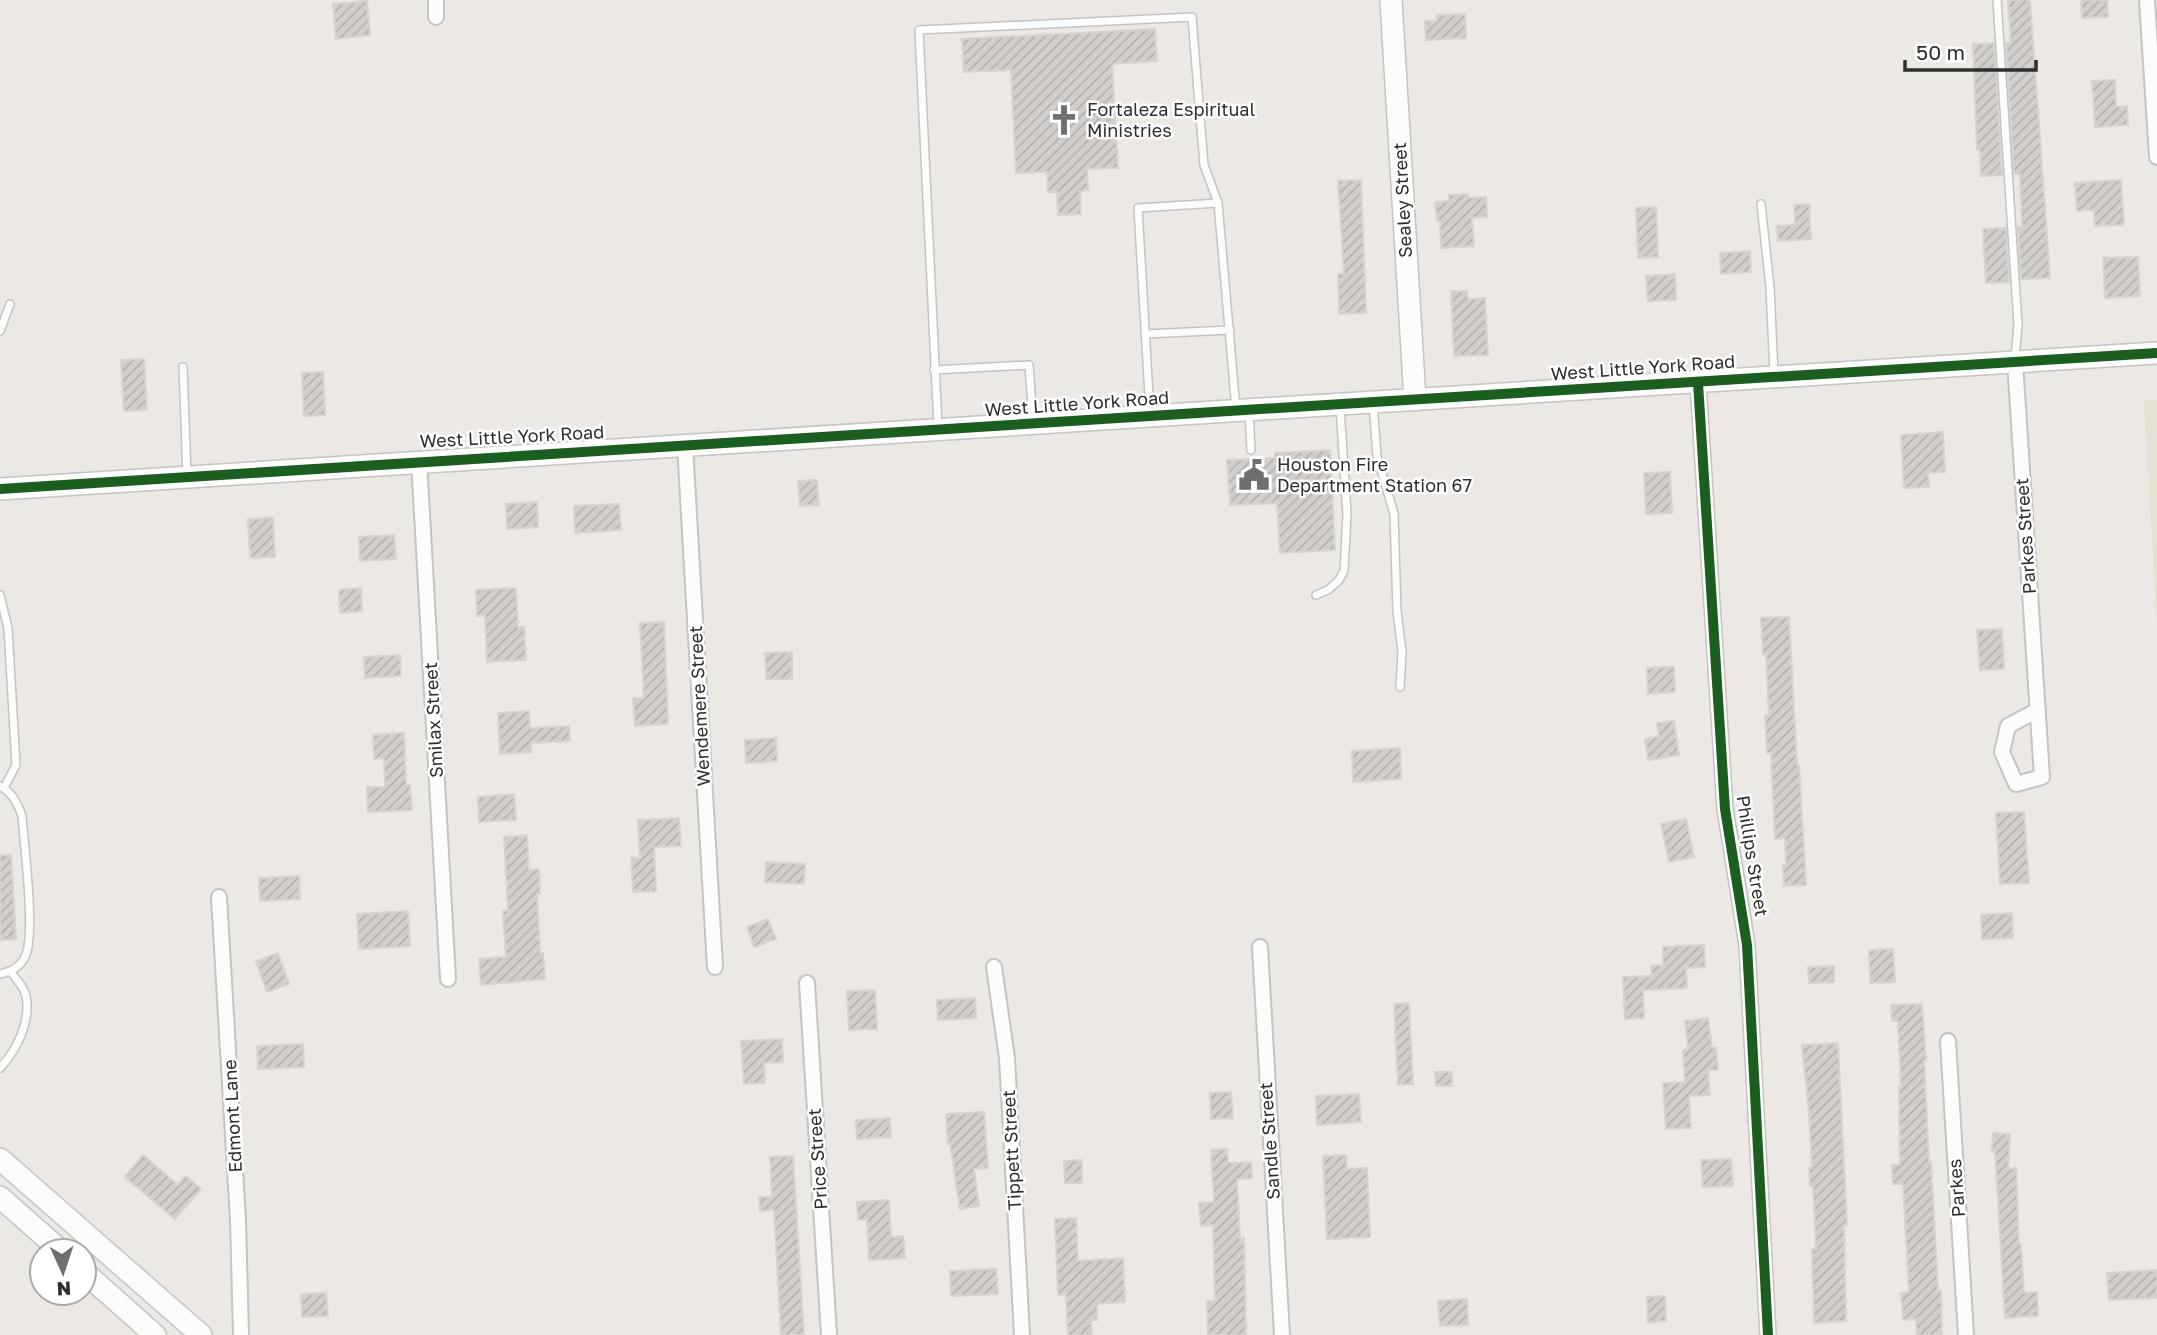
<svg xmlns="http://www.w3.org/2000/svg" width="2157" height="1335" font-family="'Golos Text',sans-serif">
<defs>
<pattern id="building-hatch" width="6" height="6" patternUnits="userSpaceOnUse" patternTransform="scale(1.75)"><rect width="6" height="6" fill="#d1cecb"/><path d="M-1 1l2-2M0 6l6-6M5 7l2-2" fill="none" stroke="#b4b1af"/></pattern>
</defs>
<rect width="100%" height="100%" fill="#ece8e4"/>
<path fill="#e6e0d3" d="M2157,400V628L2144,401Z"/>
<g fill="url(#building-hatch)" stroke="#d7d4d0" stroke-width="2">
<path d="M2008,0H2030L2050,278L2021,279L2018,227H2022L2020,174H2014L2006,43L2011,42Z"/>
<path d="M2081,0H2107L2108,17L2082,18Z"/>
<path d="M367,1L370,35L336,39L333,4Z"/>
<path d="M1465,14L1466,38L1426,40L1425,21H1437L1436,15Z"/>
<path d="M1155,29L1157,61L1112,64L1118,168L1087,169L1088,190L1080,191L1081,214L1058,215L1057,192H1048L1047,172L1016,173L1011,70L964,72L962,39Z"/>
<path d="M1994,43L2002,175L1981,176L1980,150H1977L1973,44Z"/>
<path d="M2115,80L2116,107L2127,106L2128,125L2095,127L2092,81Z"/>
<path d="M1361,180L1366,313L1339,314L1338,274H1344L1338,181Z"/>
<path d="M2121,180L2124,225L2095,226L2094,210L2077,211L2075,183Z"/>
<path d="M1468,194L1469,198L1486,197L1487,217L1472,218L1474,246L1441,248L1440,221H1437L1435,202L1449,201V195Z"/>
<path d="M1809,204L1811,239L1778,241L1777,226L1795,225L1794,205Z"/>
<path d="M1656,207L1658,257L1638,258L1636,208Z"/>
<path d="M2006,228L2009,282L1986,283L1983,229Z"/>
<path d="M1750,251L1751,272L1721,274L1720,253Z"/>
<path d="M2138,257L2140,296L2105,298L2103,258Z"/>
<path d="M1675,274L1676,300L1648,301L1646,276Z"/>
<path d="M1451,291H1467L1468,299L1485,298L1488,355L1454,356Z"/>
<path d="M144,359L147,410L124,411L121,360Z"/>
<path d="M323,372L325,415L304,416L302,373Z"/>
<path d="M1943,432L1945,472L1928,473L1929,487L1904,488L1901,435Z"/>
<path d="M1330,450L1335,550L1280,553L1277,503L1230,505L1227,460L1275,458V453Z"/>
<path d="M1670,472L1672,513L1646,514L1644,473Z"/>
<path d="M817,480L819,505L800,506L798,481Z"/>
<path d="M537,502L538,527L507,529L506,504Z"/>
<path d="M619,504L621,530L575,533L574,506Z"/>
<path d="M273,518L275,557L250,558L248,519Z"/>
<path d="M394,535L396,559L360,561L359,537Z"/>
<path d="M361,588L362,611L340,613L339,590Z"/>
<path d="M516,588L518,627H524L526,660L487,662L485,615L477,616L476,590Z"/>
<path d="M1789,617L1797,765H1799L1806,885L1784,886L1783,865H1786L1785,838L1775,839L1771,753H1767L1765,715H1769L1766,654L1763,655L1761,618Z"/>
<path d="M664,622L668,724L635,726L633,698H644L640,623Z"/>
<path d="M2002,629L2004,669L1980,670L1977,630Z"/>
<path d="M792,652V679H766L765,653Z"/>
<path d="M400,655L401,676L365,678L364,657Z"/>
<path d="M1674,666L1675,692L1648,694L1647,668Z"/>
<path d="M529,711L530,728L569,726L570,741L531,743V752L500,754L498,713Z"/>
<path d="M1674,721L1679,755L1648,760L1645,739L1659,736L1657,723Z"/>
<path d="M404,733L406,785H410L412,810L368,812L367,787H385L384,758L374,759L373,735Z"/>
<path d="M776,738L777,761L746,763L745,740Z"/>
<path d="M1400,748L1401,779L1353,782L1352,751Z"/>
<path d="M514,794L516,820L479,822L478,797Z"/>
<path d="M2024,812L2029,883L2000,884L1996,813Z"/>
<path d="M679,818L681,846L654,847L656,891L633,892L631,858H640L638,820Z"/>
<path d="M1686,819L1694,857L1669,862L1661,824Z"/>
<path d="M527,835L529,870L539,869L540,894H537L540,953H543L545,979L481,985L479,959L506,957L503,911L508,910L504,837Z"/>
<path d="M0,855H11L16,939L0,940Z"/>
<path d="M766,862L805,864L804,884L765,882Z"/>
<path d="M299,876L300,899L260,901L259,878Z"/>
<path d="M408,911L410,946L359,949L357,914Z"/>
<path d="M2012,913L2013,938L1982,939L1981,915Z"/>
<path d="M768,919L776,939L754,947L747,927Z"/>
<path d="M1704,945L1705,967L1686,968L1687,988L1643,990L1644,1018L1625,1019L1623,977L1652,976L1651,966L1663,965V947Z"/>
<path d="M1893,949L1895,982L1870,983L1869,950Z"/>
<path d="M278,953L289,984L267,992L256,961Z"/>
<path d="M1834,966V982L1809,983L1808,967Z"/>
<path d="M875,990L877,1029L849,1030L847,991Z"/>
<path d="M975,998L976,1018L938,1020L937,1000Z"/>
<path d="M1409,1003L1413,1084L1398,1085L1394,1004Z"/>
<path d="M1922,1004L1926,1060H1924L1929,1163L1931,1162L1938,1291H1941L1942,1335H1917L1916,1319L1903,1320L1901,1293L1909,1292L1903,1184H1893L1892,1165L1900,1164L1899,1087H1901L1898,1021H1892L1891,1005Z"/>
<path d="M1708,1018L1712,1048L1716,1047L1718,1070H1708L1710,1095L1689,1096L1691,1128L1666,1129L1663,1083L1685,1082L1683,1050L1688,1049L1685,1021Z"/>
<path d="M782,1039L783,1062L764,1063L765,1083L744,1084L741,1041Z"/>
<path d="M1838,1043L1847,1225H1844L1846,1321L1814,1323L1812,1249H1816L1813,1186H1810L1809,1168H1812L1809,1113L1802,1045Z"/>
<path d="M303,1044L304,1067L258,1069L257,1046Z"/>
<path d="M1435,1072H1452V1086H1436Z"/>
<path d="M1231,1092L1233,1118L1211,1119L1210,1093Z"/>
<path d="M1359,1094L1361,1122L1317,1125L1316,1096Z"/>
<path d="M984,1112L988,1168L974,1169L979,1206L960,1209L950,1143L948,1144L946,1114Z"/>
<path d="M890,1118L891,1137L857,1139L856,1120Z"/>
<path d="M1993,1133L2010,1134L2008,1169L2016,1168L2019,1244H2021L2024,1293L2037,1292L2038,1316L2005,1318L1995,1152H1992Z"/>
<path d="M1227,1149L1228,1163L1251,1162L1252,1178L1237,1179L1240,1239L1244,1238L1246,1335H1208L1207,1301H1215L1213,1225L1201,1226L1199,1203L1214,1202L1211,1150Z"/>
<path d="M143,1155L178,1185L186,1176L201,1189L175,1219L125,1177Z"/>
<path d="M1346,1155L1347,1169L1367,1168L1370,1237L1327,1239L1323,1156Z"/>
<path d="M793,1156L804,1335H781L774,1210L760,1211L759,1197H772L770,1157Z"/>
<path d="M1731,1159L1733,1186L1703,1187L1701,1160Z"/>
<path d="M1082,1160V1183H1065L1064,1161Z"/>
<path d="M889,1200L891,1237L903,1236L905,1258L869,1260L867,1219L858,1220L857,1202Z"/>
<path d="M1076,1218L1078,1261L1123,1258L1125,1302L1097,1304V1320H1091L1092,1335H1068L1066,1294L1058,1295L1055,1219Z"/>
<path d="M996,1269L998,1294L951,1296L950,1271Z"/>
<path d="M2157,1270V1298L2109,1300L2107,1273Z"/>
<path d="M326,1293L328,1316L302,1317L301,1294Z"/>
<path d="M1665,1296L1666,1321L1648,1322L1647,1297Z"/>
<path d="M1467,1299L1468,1325L1440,1326L1438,1301Z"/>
</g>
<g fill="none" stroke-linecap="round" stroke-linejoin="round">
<defs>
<g id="lane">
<path d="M1997,0L2018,325L2015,358"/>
<path d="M1761,204L1770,287L1774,374"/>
<path d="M0,331L10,304"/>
<path d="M1145,334L1230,330"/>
<path d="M183,367L187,475"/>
<path d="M934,370L1029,365L1033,420"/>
<path d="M1373,403L1377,456L1394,514L1397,611L1402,652L1400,687"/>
<path d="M1249,412L1251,450"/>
<path d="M1150,413L1138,208L1218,203L1236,409"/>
<path d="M938,427L919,30L1192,17L1204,165L1218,203"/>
<path d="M0,595L8,628L16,765L4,788"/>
<path d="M1316,595L1328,590L1339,580L1344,571L1347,514L1340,407"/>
<path d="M0,786C12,792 18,804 22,816C24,845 36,935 25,957C20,967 11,972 0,974"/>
<path d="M0,1068C17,1050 31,1021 26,996C25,988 16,979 11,972"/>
</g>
<g id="street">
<path d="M436,0V17"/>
<path d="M2147,0L2157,157"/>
<path d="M2015,362L2042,777L2016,784L2002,752L2008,726L2038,710"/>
<path d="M1698,383L1725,809L1747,945L1768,1335"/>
<path d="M685,445L715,967"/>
<path d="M419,460L448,979"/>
<path d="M219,897L238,1220L241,1335"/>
<path d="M1260,947L1282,1335"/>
<path d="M994,967L1007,1058L1022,1335"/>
<path d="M807,983L829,1335"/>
<path d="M1948,1041L1966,1335"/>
</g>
<g id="secondary">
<path d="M1391,0L1415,400"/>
<path d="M0,489C719,440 1438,400 2157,353"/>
<path d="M0,1159L201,1335"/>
<path d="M0,1197L61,1251"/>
<path d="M84,1272L155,1335"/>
</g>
</defs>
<use href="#lane" stroke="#c5c4c5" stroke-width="10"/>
<use href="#street" stroke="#c5c4c5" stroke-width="18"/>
<use href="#secondary" stroke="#c5c4c5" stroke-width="24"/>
<use href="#lane" stroke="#fcfcfb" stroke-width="7"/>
<use href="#street" stroke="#fcfcfb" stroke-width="14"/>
<use href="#secondary" stroke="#fcfcfb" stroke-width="21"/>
<defs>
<g id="cycleway">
<path d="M1698,383L1725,809L1747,945L1768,1335"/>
<path d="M0,489C719,440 1438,400 2157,353"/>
</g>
</defs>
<use href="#cycleway" stroke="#fff" stroke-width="15"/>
<use href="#cycleway" stroke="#1b5e20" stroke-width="10"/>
</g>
<defs>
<symbol id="church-bare" viewBox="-9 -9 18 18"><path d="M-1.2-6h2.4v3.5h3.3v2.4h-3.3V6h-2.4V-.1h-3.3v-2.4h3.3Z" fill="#706f6e" stroke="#fff" stroke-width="2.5" paint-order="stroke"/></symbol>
<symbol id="civic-bare" viewBox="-9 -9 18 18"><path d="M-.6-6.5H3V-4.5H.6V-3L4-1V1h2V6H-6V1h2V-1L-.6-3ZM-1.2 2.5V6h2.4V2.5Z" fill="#706f6e" stroke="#fff" stroke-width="2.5" paint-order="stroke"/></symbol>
</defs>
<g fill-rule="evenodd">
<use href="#church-bare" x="1042" y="98" width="44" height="44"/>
<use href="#civic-bare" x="1232" y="453" width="44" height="44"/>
</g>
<g text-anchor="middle" stroke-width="5" stroke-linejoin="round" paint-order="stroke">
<g font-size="18" fill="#2e2e2e" stroke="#fff" text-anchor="start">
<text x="1087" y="116">Fortaleza Espiritual<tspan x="1087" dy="21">Ministries</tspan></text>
<text x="1277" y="471">Houston Fire<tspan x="1277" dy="21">Department Station 67</tspan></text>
</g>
<g font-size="18" fill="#2e2e2e" stroke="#fff">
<text transform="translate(1403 200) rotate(-93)" y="6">Sealey Street</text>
<text transform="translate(1643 368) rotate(-4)" y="6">West Little York Road</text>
<text transform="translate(1077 404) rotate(-4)" y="6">West Little York Road</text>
<text transform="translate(512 437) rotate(-3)" y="6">West Little York Road</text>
<text transform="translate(2026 536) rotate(-94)" y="6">Parkes Street</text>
<text transform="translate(700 706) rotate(-93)" y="6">Wendemere Street</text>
<text transform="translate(434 720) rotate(-93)" y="6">Smilax Street</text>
<text transform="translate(1752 856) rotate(81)" y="6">Phillips Street</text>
<text transform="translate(233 1116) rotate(-93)" y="6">Edmont Lane</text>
<text transform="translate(1270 1141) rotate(-94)" y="6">Sandle Street</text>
<text transform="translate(1012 1150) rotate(-93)" y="6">Tippett Street</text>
<text transform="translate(818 1159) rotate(-94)" y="6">Price Street</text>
<text transform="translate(1957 1188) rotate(-94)" y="6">Parkes</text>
</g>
</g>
<g transform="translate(63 1272) rotate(177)"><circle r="33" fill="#ffffff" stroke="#ababab" stroke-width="2"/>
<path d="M0-5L12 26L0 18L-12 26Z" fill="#706f6e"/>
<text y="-10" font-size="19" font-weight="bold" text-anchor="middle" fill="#2e2e2e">N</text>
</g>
<path d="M1905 60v10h131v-10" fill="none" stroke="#2e2e2e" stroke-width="3.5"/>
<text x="1916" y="60" font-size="21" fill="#2e2e2e" stroke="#ffffff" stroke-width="5" paint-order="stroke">50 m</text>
</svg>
